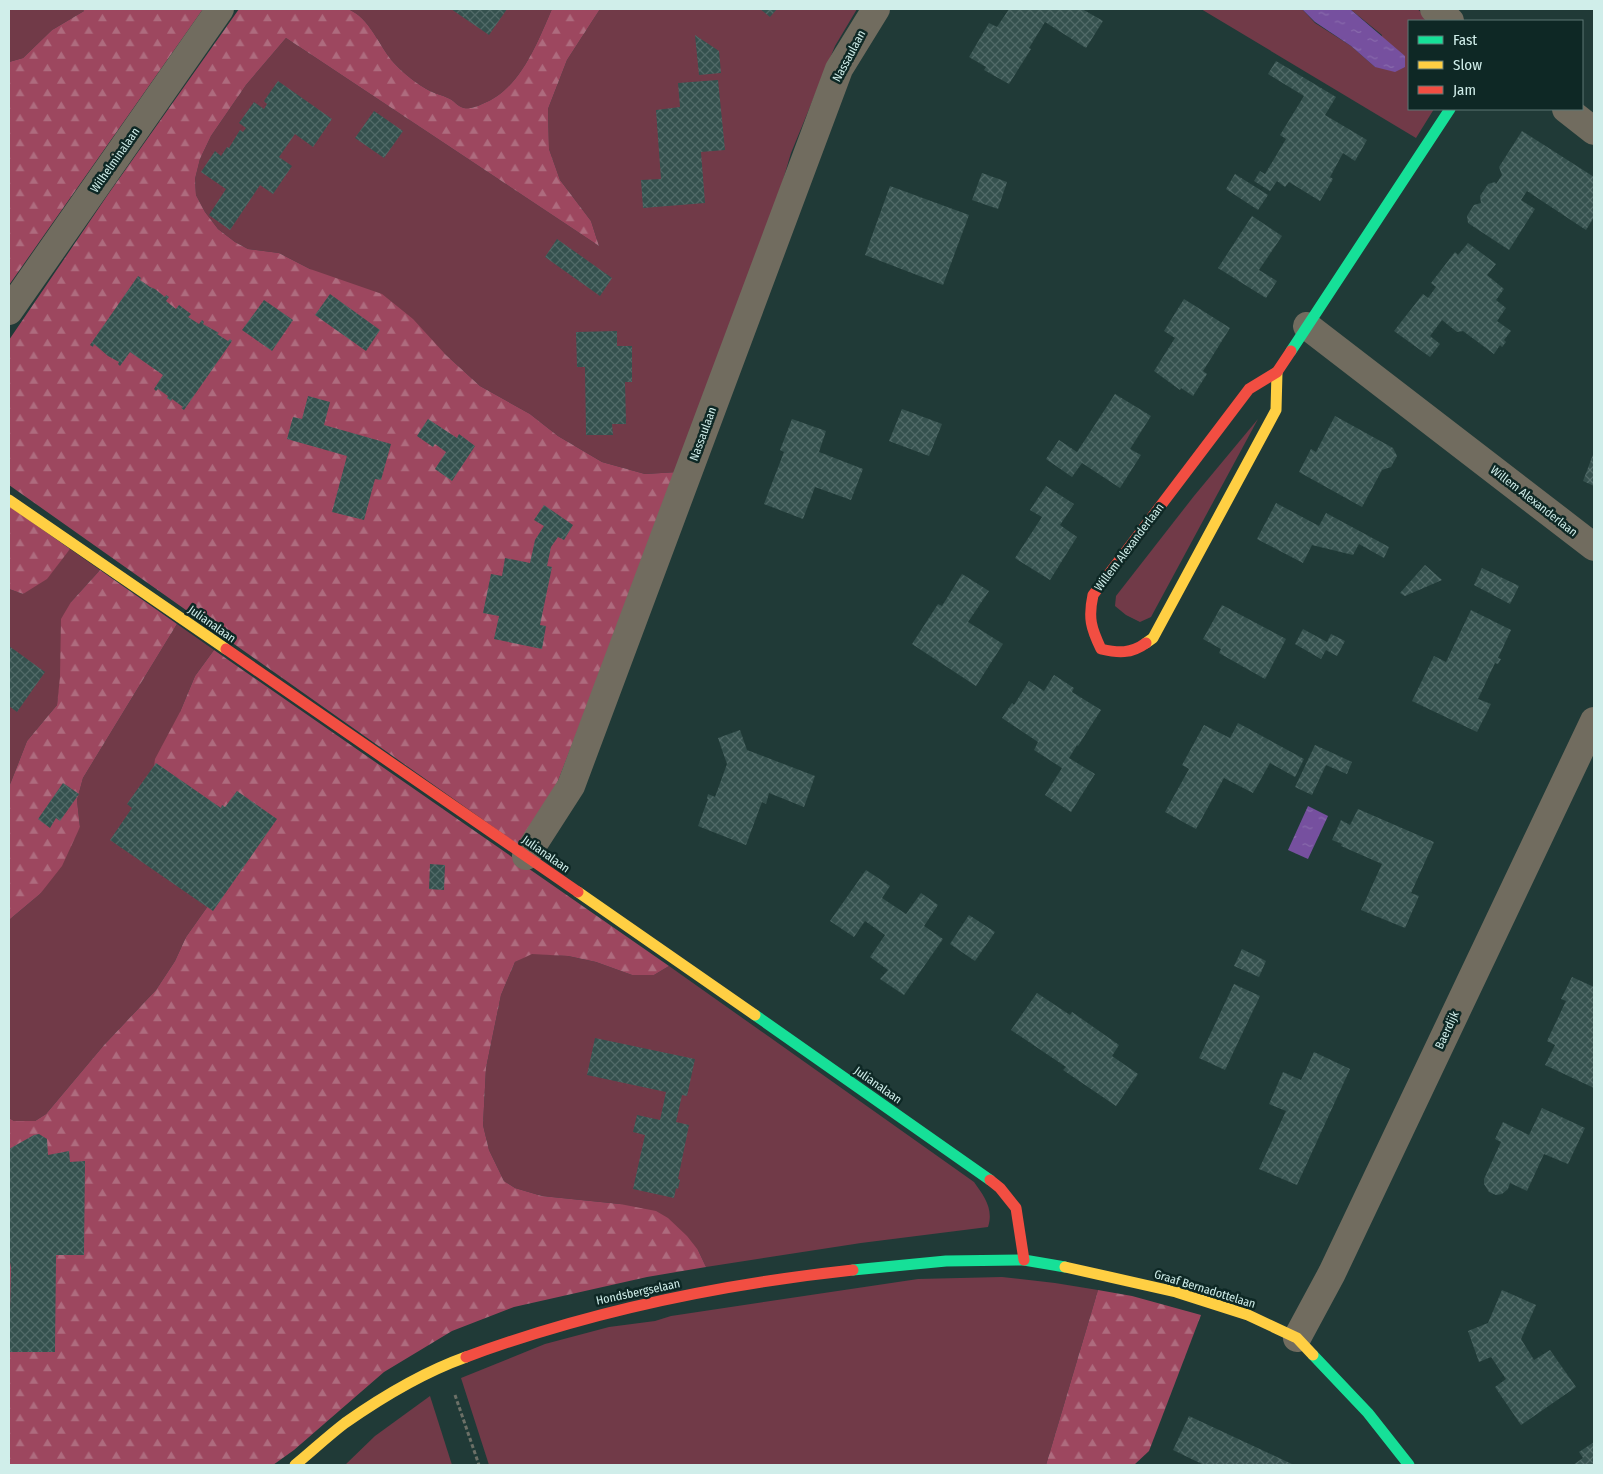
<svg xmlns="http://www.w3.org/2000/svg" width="1603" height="1474" font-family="'Fira Sans Condensed',sans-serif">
<defs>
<pattern id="forest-firs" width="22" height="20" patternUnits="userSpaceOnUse" patternTransform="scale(1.25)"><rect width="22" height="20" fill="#9d475f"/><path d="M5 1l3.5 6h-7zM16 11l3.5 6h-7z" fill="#ae6b7e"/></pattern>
<pattern id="water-ripples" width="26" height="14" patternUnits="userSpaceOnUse" patternTransform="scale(1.25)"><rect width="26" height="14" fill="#76509f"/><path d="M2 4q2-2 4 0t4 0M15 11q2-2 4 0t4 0" fill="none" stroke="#886aac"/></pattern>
<pattern id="building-cross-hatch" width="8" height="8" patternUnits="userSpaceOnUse" patternTransform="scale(1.25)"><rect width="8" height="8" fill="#35514e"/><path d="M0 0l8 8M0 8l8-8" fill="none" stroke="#516a68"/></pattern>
</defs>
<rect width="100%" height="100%" fill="#203a37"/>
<g fill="#713a48">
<path d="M9,9H82L84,11L52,30L23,58L9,62Z"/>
<path d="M348,9H552C537,43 520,90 482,104C476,107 470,109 464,108C458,107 454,100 448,98C442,95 436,94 430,91C417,84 404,74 394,63C379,46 370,18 348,9Z"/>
<path d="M600,9H857L835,46L791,153L778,197L678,472L645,474L602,462L558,436L530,414L480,386L445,354L310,269L279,253L248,249L235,242L218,229L205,212L196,195L195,179L200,159L211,136L246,85L286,38L599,246L591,221L560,180L549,149L548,109L567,60Z"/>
<path d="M1201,9H1302L1315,23L1351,46L1375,67L1382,35L1350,9H1417L1434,21H1409V109H1434L1416,138Z"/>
<path d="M1258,419L1151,617L1140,622L1126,615L1115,606L1116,596L1194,496Z"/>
<path d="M70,549L100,570L71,602L57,705L27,741L9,787V589L23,594Z"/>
<path d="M177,624L214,650L195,676L180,712L220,889L186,937L175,961L156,990L104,1045L46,1114L35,1121H14L9,1118V920L40,894L80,827L77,800L83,778Z"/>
<path d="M532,953L568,956L596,962L632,975H654L669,966L974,1182C984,1196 994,1209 988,1227L861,1243L706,1267L698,1250L620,1204L542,1196L515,1188L504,1181L489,1150L483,1125L486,1068L501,995L515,962Z"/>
<path d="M1002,1277L1055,1283L1098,1290L1046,1465H489L461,1378L545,1344L609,1327L655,1321L671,1316L918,1279Z"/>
<path d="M430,1396L452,1465H345L375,1436Z"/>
</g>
<g fill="url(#forest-firs)">
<path d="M82,9H203L9,285V62L23,58L52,30L84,11Z"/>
<path d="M239,9H348C370,18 379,46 394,63C404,74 417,84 430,91C436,94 442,95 448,98C454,100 458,107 464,108C470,109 476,107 482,104C520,90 537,43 552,9H600L567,60L548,109L549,149L560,180L591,221L599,246L286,38L246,85L211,136L200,159L195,179L196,195L205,212L218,229L235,242L248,249L279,253L310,269L382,294L413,319L445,354L480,386L530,414L558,436L602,462L645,474L678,472L530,853L9,485V340L109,193Z"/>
<path d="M9,506L70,549L47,579L23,594L9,589Z"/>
<path d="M100,570L177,624L83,778L77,800L80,827L62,866L40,894L9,920V787L27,741L57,705L60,677L61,619L71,602Z"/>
<path d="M214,650L669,966L654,975H632L596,962L568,956L532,954L515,962L501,995L486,1068L483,1125L489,1150L504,1181L515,1188L542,1196L620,1204L656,1211L668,1218L687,1236L698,1250L706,1267L647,1277L514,1307L452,1331L384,1372L294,1450L273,1465H9V1118L14,1121H35L46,1114L104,1045L156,990L175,961L186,937L220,889L153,775L155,759L180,712L195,676Z"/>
<path d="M1098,1290L1132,1296L1201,1315L1149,1451L1134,1465H1046Z"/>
</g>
<g fill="url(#water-ripples)">
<path d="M1302,9H1350L1405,56V67L1395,72L1375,67L1351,46L1315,22Z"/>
<path d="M1308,806L1328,816L1308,859L1288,850Z"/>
</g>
<g fill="url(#building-cross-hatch)">
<path d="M451,9H507L489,35Z"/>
<path d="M760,9H777L770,17Z"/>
<path d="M1009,9H1082L1103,21L1086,48L1045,22L1029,48L1031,49L1009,84L984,70L986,67L969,57L989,23L997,27Z"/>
<path d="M695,35L719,51L721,73L699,75Z"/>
<path d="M1276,61L1336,97L1325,115L1367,140L1355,161L1343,153L1330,177L1333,179L1320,201L1289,182L1285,187L1277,181L1270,191L1254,181L1260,171L1265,174L1286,139L1280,135L1304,96L1268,74Z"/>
<path d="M718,80L725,150L701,152L705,203L643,208L641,180L661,179L656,110L680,107L678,83Z"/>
<path d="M278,81L332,119L313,147L295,134L279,157L292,166L273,194L260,185L230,230L209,215L226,189L201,172L215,151L221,156L227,147L229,148L240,130L243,132L246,128L239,123L254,102L264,109L267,104L264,101Z"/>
<path d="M374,111L403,131L384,158L355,138Z"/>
<path d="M1522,131L1594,177V217L1586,230L1527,191L1521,200L1535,209L1509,250L1468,223L1467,216L1474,205L1481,203L1480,196L1488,184L1495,182L1496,184L1502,175L1499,167Z"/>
<path d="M982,173L1007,182L998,209L972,200Z"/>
<path d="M1235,174L1268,195L1258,210L1226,189Z"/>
<path d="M890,186L969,215L943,285L865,255Z"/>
<path d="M1252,216L1282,236L1259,270L1277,281L1266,298L1218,268Z"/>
<path d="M557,239L612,278L600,296L545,257Z"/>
<path d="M1468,243L1496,264L1487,275L1504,289L1496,300L1506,308L1497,321L1511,331L1504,340L1506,342L1502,347L1500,345L1494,354L1463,331L1457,332L1442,320L1430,336L1440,344L1430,357L1394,331L1423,294L1428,298L1436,287L1431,283L1455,252L1458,255Z"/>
<path d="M138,276L141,278L140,280L150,287L155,289L165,297L166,295L169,297L166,301L176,309L179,305L191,314L188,317L199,324L202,320L204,322L203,324L219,333L217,334L228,341L230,339L232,341L184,410L181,408L183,407L172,399L171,401L167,398L168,396L158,389L156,391L154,389L163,375L130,352L120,366L118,364L119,362L108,356L94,344L93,347L90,345Z"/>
<path d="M330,294L380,330L366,351L315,315Z"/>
<path d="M1184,299L1230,328L1203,371L1207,374L1193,396L1181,388L1180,390L1154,371L1175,338L1164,331Z"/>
<path d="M264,300L293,320L272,351L242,330Z"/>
<path d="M617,331V346H632V382H625L626,424H612L613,435H586L585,367H577L576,332Z"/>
<path d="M1115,394L1151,416L1130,449L1141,455L1120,488L1082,463L1072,477L1046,459L1059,440L1077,452Z"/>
<path d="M308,396L330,402L324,425L391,444L381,480L375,479L364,520L332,512L347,456L287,439L293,417L302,419Z"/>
<path d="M902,409L942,424L929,456L889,441Z"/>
<path d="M1335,416L1393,448L1397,456L1391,467L1382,470L1362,507L1299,472L1311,449L1316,452Z"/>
<path d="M428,419L457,438L459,434L475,446L452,481L435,469L446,452L435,444L433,447L417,436Z"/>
<path d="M792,419L826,431L819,452L863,469L851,500L815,487L803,519L764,504L784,452L780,450Z"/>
<path d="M1594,452V486L1583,481Z"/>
<path d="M1046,486L1074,504L1060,525L1077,537L1050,580L1015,558L1042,517L1030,510Z"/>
<path d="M1276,503L1319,526L1326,513L1389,547L1384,558L1359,544L1353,555L1312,545L1303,563L1257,539Z"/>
<path d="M544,505L573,525L564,540L558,537L551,547L547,566L552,567L540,625L546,626L542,649L494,639L499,616L483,613L491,574L502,576L505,558L530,563L535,540L544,526L534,520Z"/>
<path d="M1425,565L1442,580L1405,596L1400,593Z"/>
<path d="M1482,568L1519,586L1510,604L1474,585Z"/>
<path d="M962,574L989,591L968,622L1003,644L976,686L912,644L938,604L942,606Z"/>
<path d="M1222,605L1286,639L1265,679L1219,653L1221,649L1203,639Z"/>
<path d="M1471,610L1511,630L1498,658L1501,659L1498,664L1495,663L1478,699L1491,704L1477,732L1412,701L1434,656L1446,662Z"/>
<path d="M1303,629L1327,642L1331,634L1345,641L1337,656L1326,650L1321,659L1295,644Z"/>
<path d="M9,646L45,672L17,712L9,706Z"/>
<path d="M1054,675L1074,688L1072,692L1101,710L1078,746L1077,745L1069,758L1095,774L1071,812L1045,795L1062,768L1034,750L1038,742L1002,718L1012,703L1014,705L1029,681L1044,691Z"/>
<path d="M1238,723L1304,759L1295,777L1270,763L1253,793L1224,778L1196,829L1165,812L1189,769L1182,765L1204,725L1230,738Z"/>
<path d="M740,730L747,750L815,776L804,807L769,793L766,804L762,802L746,845L698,826L708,799H707L708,794L715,797L727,764L718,738Z"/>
<path d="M1315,745L1352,762L1347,774L1326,765L1312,795L1295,787Z"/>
<path d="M156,763L221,808L222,805L225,807L237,791L277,819L213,911L110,840L132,808L127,804Z"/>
<path d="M63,783L79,794L60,821L56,818L50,828L38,819Z"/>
<path d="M1358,809L1434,842L1411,893L1419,896L1405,928L1361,910L1382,864L1341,846L1342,844L1332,840L1341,820L1350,825Z"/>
<path d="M430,864L445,865L444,890L429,889Z"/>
<path d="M866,870L890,886L882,898L906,914L921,893L938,905L924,926L943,939L904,995L880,979L888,970L870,957L885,935L865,921L854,937L830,921Z"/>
<path d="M969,915L995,932L975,961L950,944Z"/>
<path d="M1242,949L1266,961L1259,977L1234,966Z"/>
<path d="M1572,977L1594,987V1088L1545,1065L1555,1045L1547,1041L1566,1001L1561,999Z"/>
<path d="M1234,984L1260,996L1225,1070L1199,1058Z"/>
<path d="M1037,993L1070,1015L1072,1012L1119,1045L1112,1056L1138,1074L1116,1106L1063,1070L1066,1067L1011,1030Z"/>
<path d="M595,1038L695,1059L687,1096L682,1095L676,1122L689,1125L678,1179L680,1180L678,1189L676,1188L674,1198L633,1189L645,1135L633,1132L637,1115L660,1120L666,1092L587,1075Z"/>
<path d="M1314,1052L1350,1069L1297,1185L1259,1169L1286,1111L1269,1104L1283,1072L1301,1080Z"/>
<path d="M1542,1108L1585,1128L1568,1164L1544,1154L1527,1191L1510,1183L1508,1189L1502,1194L1496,1195L1489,1192L1484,1184V1179L1501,1142L1495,1139L1503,1122L1529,1135Z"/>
<path d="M39,1134L47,1139L48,1155L69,1151L70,1162L85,1161L84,1255H56L55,1352H9L11,1268L10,1262H9V1149L34,1135Z"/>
<path d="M1502,1290L1536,1305L1521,1339L1534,1360L1550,1350L1576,1387L1521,1425L1495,1387L1506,1379L1491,1357L1479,1362L1468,1331L1488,1323Z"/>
<path d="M1189,1416L1294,1465H1204L1173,1450Z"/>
<path d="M1594,1442V1465H1573L1583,1458L1579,1452Z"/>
</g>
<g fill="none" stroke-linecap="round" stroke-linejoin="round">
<path stroke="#6c7067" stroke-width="3" stroke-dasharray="4 2.5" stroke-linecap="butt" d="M455,1395L479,1465"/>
<g stroke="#716c5f" stroke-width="28">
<path d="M1434,9L1450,21"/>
<path d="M1566,109L1594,131"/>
<path d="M9,311L220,9"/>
<path d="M1307,326L1594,547"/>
<path d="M526,856L571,786L839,69L876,9"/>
<path d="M1297,1338L1332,1273L1594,721"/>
</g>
<g stroke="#16e098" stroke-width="11">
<path d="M1291,351L1450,109"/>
<path d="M755,1015L990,1180"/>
<path d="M853,1270L946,1261L1024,1260L1065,1267"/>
<path d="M1313,1355L1368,1413L1409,1465"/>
</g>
<g stroke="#ffcf43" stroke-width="11">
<path d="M9,500L226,649"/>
<path d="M1146,643L1153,638L1276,410L1277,372"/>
<path d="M578,892L755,1015"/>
<path d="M1065,1267L1176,1292L1248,1315L1297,1338L1313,1355"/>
<path d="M295,1465C312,1451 328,1436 345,1423C382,1397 424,1372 466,1357"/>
</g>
<g stroke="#f24e42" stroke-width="11">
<path d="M1146,643C1131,654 1118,653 1101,649C1091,628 1088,618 1093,595L1249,389L1277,372L1291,351"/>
<path d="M226,649L578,892"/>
<path d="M990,1180L1000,1188L1016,1208L1024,1260"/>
<path d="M466,1357C590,1311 722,1284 853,1270"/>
</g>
</g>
<g text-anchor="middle" stroke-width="5" stroke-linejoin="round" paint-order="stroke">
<g font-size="12" fill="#d0eeea" stroke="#0e2825">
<text transform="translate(849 56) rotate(-62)" y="4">Nassaulaan</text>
<text transform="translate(115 160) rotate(-55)" y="4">Wilhelminalaan</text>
<text transform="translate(703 434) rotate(-70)" y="4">Nassaulaan</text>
<text transform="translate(1534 501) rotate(38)" y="4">Willem Alexanderlaan</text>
<text transform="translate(1129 547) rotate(-53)" y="4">Willem Alexanderlaan</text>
<text transform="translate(212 624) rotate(35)" y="4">Julianalaan</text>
<text transform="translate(546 854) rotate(35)" y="4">Julianalaan</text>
<text transform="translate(1447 1030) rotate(-65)" y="4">Baerdijk</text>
<text transform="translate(878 1085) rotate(35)" y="4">Julianalaan</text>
<text transform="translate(1205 1289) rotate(17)" y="4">Graaf Bernadottelaan</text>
<text transform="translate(638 1292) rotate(-12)" y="4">Hondsbergselaan</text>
</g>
</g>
<rect width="1603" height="1474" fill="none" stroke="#d0eeea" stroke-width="20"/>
<rect x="1408" y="20" width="175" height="90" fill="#0e2825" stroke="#5c7774"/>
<rect x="1418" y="36" width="25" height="8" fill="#16e098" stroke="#5c7774"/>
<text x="1453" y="45" font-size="15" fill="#d0eeea">Fast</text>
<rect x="1418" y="61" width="25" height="8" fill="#ffcf43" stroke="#5c7774"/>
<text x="1453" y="70" font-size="15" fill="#d0eeea">Slow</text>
<rect x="1418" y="86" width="25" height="8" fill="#f24e42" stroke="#5c7774"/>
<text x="1453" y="95" font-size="15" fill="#d0eeea">Jam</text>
</svg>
